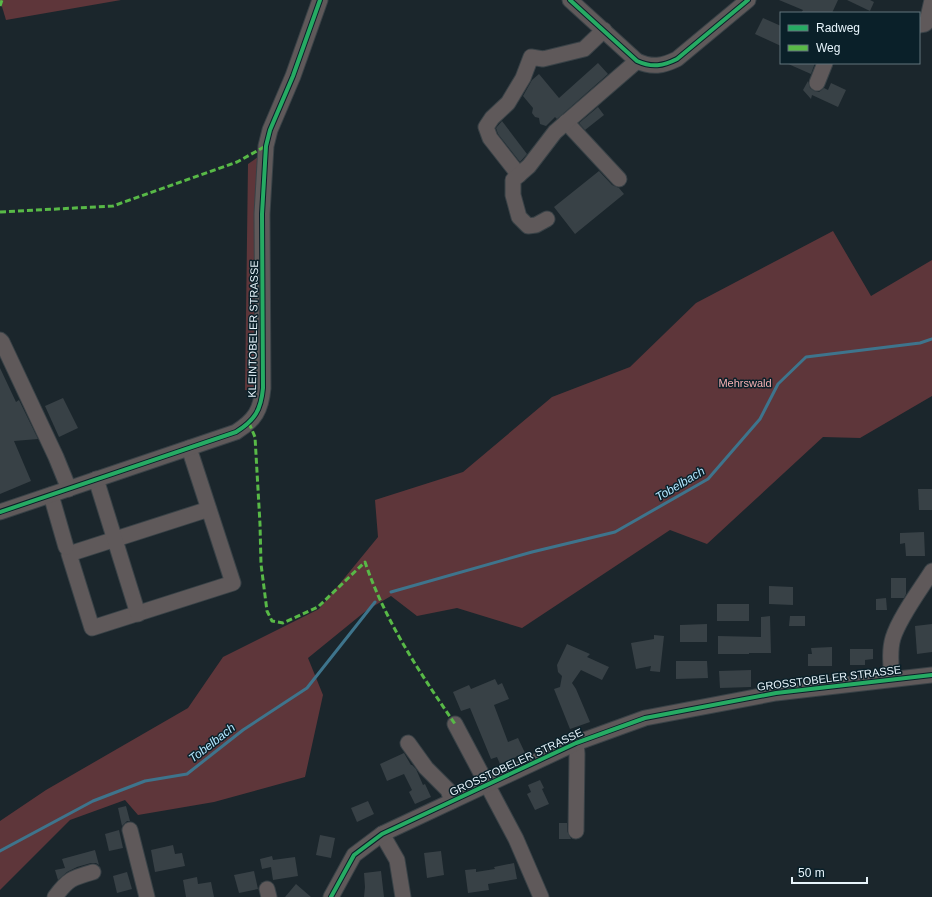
<svg xmlns="http://www.w3.org/2000/svg" width="932" height="897" font-family="Helvetica,sans-serif">
<rect width="100%" height="100%" fill="#1b262c"/>
<g fill="#5e363a">
<path d="M0,0H121L6,20Z"/>
<path d="M258,157L256,214V391L245,390L248,164Z"/>
<path d="M833,231L871,296L932,260V396L860,438L823,437L707,544L670,530L522,628L457,608L417,616L391,596L367,610L308,658L323,695L305,777L214,802L138,815L125,800L70,820L0,890V821L46,790L188,708L223,657L319,609L378,537L375,500L463,472L552,397L630,367L696,303Z"/>
</g>
<g fill="none" stroke-linecap="round" stroke-linejoin="round">
<g stroke="#3e748c" stroke-width="3">
<path d="M391,592L532,552L615,532L708,479L760,419L778,384L806,357L920,343L932,339"/>
<path d="M0,851L93,801L145,781L187,774L243,730L307,688L375,602"/>
</g>
</g>
<g fill="#384146">
<path d="M779,0H838L832,13H801L803,10Z"/>
<path d="M847,0H870L874,2L870,11Z"/>
<path d="M763,18L781,26V46L755,34Z"/>
<path d="M598,63L608,74L557,119L555,117L546,126L540,124L539,118L535,117L532,113L533,108L523,96L532,80L539,74L559,98Z"/>
<path d="M786,63H815L811,74Z"/>
<path d="M808,81L810,88L814,91L819,92L824,88L828,90L831,83L846,90L838,107L812,95L811,99L803,90Z"/>
<path d="M598,107L604,115L585,130L579,123Z"/>
<path d="M502,121L527,154L520,162L498,134L496,128Z"/>
<path d="M599,171L612,185L619,188L624,194L575,234L554,207Z"/>
<path d="M0,368L16,402L19,400L38,439L14,441L31,481L0,494Z"/>
<path d="M63,398L78,428L59,437L45,406Z"/>
<path d="M918,489H932V510H919Z"/>
<path d="M924,532L925,556H906L905,543L900,544V533Z"/>
<path d="M891,578H906V594L904,598H891Z"/>
<path d="M769,586L793,587V605L769,604Z"/>
<path d="M886,598L887,610H876V599Z"/>
<rect x="717" y="604" width="32" height="17"/>
<path d="M770,616L771,653H749V654H718V636L761,637V617Z"/>
<path d="M790,616H805V626H789Z"/>
<path d="M707,624V642H680V625Z"/>
<path d="M932,624V652L917,654L915,626Z"/>
<path d="M654,635L664,636L660,672L650,671L651,666L636,669L631,643L654,639Z"/>
<path d="M567,644L590,654L587,657L609,667L602,680L581,670L572,683L576,689L590,722L570,729L554,689L560,687L562,676L558,672L557,665Z"/>
<path d="M832,647V666H808V654H812L811,648Z"/>
<path d="M850,649H873V659L865,660V665H850Z"/>
<path d="M676,661H707L708,678L676,679Z"/>
<path d="M751,670V687L720,688L719,671Z"/>
<path d="M495,679L498,685L502,683L509,699L494,705L508,742L518,738L525,753L500,764L497,757L491,759L470,708L461,711L453,692L469,685L471,689Z"/>
<path d="M404,753L411,765H412L416,769L423,785L425,784L431,797L415,804L409,792L412,790L404,774L387,781L380,764Z"/>
<path d="M540,780L544,788L542,789L549,804L535,810L527,794L531,792L528,785Z"/>
<path d="M368,801L374,814L357,822L351,808Z"/>
<path d="M126,806L130,821H127L122,826L118,808Z"/>
<path d="M559,823H567V831L571,839H559Z"/>
<path d="M119,830L123,848L109,851L105,834Z"/>
<path d="M320,835L335,838L331,858L316,855Z"/>
<path d="M173,845L175,854L182,853L185,866L155,872L151,850Z"/>
<path d="M95,850L99,865L96,863H91L77,867L67,872L58,880L55,870L65,868L62,859Z"/>
<path d="M441,851L444,875L427,878L424,853Z"/>
<path d="M272,856L273,860L295,857L298,876L273,880L271,867L262,869L260,859Z"/>
<path d="M514,863L517,879L488,884L489,890L468,893L465,870L476,869V872L495,869L494,867Z"/>
<path d="M254,871L258,889L239,893L234,875Z"/>
<path d="M381,871L384,897H364L365,887L364,873Z"/>
<path d="M127,872L132,889L117,893L113,876Z"/>
<path d="M197,877L198,884L211,882L214,897H186L183,880Z"/>
<path d="M296,884L311,897H285Z"/>
</g>
<g fill="none" stroke-linecap="round" stroke-linejoin="round">
<defs>
<g id="minor">
<path d="M570,0L637,61C652,68 663,66 677,59L748,0"/>
<path d="M919,25L925,24L927,22L932,0"/>
<path d="M817,83L825,63"/>
<path d="M566,122L619,179"/>
<path d="M519,175L490,138L486,127L492,118L508,103L523,78L531,57L543,59L584,49L604,30"/>
<path d="M547,219L536,225L528,226L519,217L513,195V180L529,166L555,132L637,61"/>
<path d="M0,340L2,342L56,457L69,489"/>
<path d="M189,448L233,583L92,628L69,554L209,509"/>
<path d="M96,479L138,614"/>
<path d="M51,495L66,547"/>
<path d="M0,512L236,432C255,420 261,410 263,388L262,214L266,146L270,130L293,76L320,0"/>
<path d="M892,679C891,666 889,651 893,638C899,618 920,590 932,571"/>
<path d="M455,724L516,839L541,897"/>
<path d="M408,743L426,768L448,790L452,801"/>
<path d="M130,830L147,897"/>
<path d="M576,831L577,754L576,743"/>
<path d="M382,834L397,860L403,897"/>
<path d="M267,889L269,897"/>
<path d="M55,897C68,879 72,878 93,872"/>
<path d="M331,897L354,855L382,834L576,743L645,718L776,693L932,675"/>
</g>
</defs>
<use href="#minor" stroke="#394247" stroke-width="17"/>
<use href="#minor" stroke="#5f595a" stroke-width="15"/>
<g stroke="#58b947" stroke-width="3" stroke-dasharray="6 3" stroke-linecap="butt">
<path d="M0,6L2,0"/>
<path d="M0,212L113,206L237,162L266,146"/>
<path d="M249,423L255,437L260,524L261,564L267,611L272,621L283,623L318,607L365,562C385,621 420,673 455,724"/>
</g>
<defs>
<g id="cycleway">
<path d="M570,0L637,61C652,68 663,66 677,59L748,0"/>
<path d="M0,512L236,432C255,420 261,410 263,388L262,214L266,146L270,130L293,76L320,0"/>
<path d="M331,897L354,855L382,834L576,743L645,718L776,693L932,675"/>
</g>
</defs>
<use href="#cycleway" stroke="#0a2029" stroke-width="6"/>
<use href="#cycleway" stroke="#26ab63" stroke-width="4"/>
</g>
<g text-anchor="middle" stroke-width="3" stroke-linejoin="round" paint-order="stroke">
<g font-size="11" fill="#e7f4fb" stroke="#0a2029">
<text transform="translate(253 329) rotate(-89)" y="4">KLEINTOBELER STRASSE</text>
<text transform="translate(829 678) rotate(-7)" y="4">GROSSTOBELER STRASSE</text>
<text transform="translate(516 762) rotate(-25)" y="4">GROSSTOBELER STRASSE</text>
</g>
<g font-size="11" fill="#f6b0b3" stroke="#0a2029">
<text x="745" y="387">Mehrswald</text>
</g>
<g font-size="12" font-style="italic" fill="#b2e5fd" stroke="#0a2029">
<text transform="translate(680 484) rotate(-31)" y="4">Tobelbach</text>
<text transform="translate(212 743) rotate(-38)" y="4">Tobelbach</text>
</g>
</g>
<rect x="780" y="12" width="140" height="52" fill="#0a2029" stroke="#62757d"/>
<rect x="788" y="25" width="20" height="6" fill="#26ab63" stroke="#62757d"/>
<text x="816" y="32" font-size="12" fill="#e7f4fb">Radweg</text>
<rect x="788" y="45" width="20" height="6" fill="#58b947" stroke="#62757d"/>
<text x="816" y="52" font-size="12" fill="#e7f4fb">Weg</text>
<path d="M792 877v6h75v-6" fill="none" stroke="#e7f4fb" stroke-width="2"/>
<text x="798" y="877" font-size="12" fill="#e7f4fb" stroke="#0a2029" stroke-width="3" paint-order="stroke">50 m</text>
</svg>
